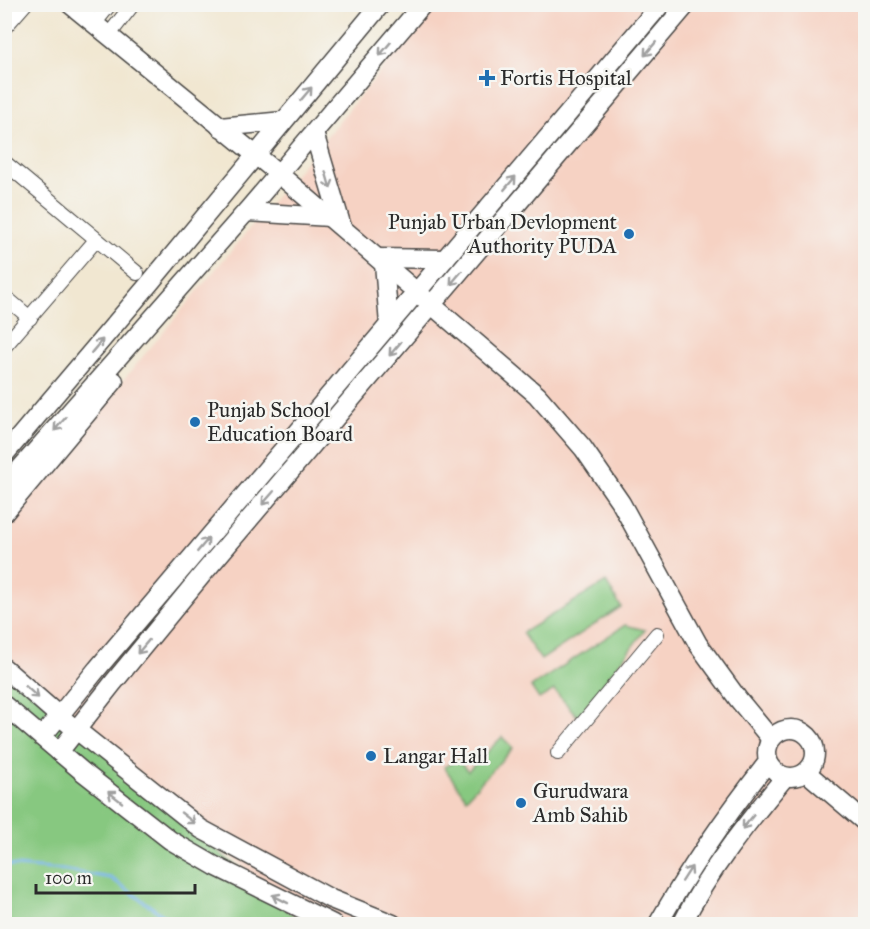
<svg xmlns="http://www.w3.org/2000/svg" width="870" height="929" font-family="'IM FELL Great Primer',serif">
<rect width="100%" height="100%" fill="#f6f6f2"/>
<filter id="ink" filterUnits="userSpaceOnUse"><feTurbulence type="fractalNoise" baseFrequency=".0167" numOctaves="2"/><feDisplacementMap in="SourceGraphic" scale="12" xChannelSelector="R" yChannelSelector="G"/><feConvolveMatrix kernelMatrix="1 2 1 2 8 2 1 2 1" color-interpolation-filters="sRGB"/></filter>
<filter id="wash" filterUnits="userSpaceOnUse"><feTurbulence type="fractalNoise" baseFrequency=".008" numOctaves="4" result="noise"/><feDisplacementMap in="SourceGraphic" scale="24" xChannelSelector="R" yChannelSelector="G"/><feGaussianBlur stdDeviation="1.35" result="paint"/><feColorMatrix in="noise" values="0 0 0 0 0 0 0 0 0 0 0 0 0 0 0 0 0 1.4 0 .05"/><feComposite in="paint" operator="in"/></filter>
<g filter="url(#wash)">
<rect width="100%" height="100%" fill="#f1e7d1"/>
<path fill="#f6d2c3" d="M436,5H865V924H309L5,661V522Z"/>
<g fill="#87c880" stroke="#597a56" stroke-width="1.5">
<path d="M606,582L621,607L541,660L522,633Z"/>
<path d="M625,625L645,630L578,717L554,690L539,699L531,687Z"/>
<path d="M5,668L303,924H5Z"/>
<path d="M502,737L513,748L466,798L444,767L457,760L468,771Z"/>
</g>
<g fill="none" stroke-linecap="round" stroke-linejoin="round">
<path stroke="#77b4e9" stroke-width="3" d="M4,865L63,870L111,878L175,924"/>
</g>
</g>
<g filter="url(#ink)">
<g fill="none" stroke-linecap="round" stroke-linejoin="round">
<defs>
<g id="street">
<path d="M94,24L110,4"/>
<path d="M4,28L25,4"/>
<path d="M108,36L133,4"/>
<path d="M4,162L137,273"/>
<path d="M4,296L30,318"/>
<path d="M4,347L96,240"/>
<path d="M558,753L657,634"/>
</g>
<g id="secondary">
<path d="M70,4L279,174L537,395L583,448L621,503L698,644L738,699L771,739"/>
<path d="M220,127L283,121"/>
<path d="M314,133L342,227"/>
<path d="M246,212L330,217"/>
<path d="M378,258L445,259"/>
<path d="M384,263L389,325"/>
<path d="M4,455L149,284L381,4"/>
<path d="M4,487L246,212L423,4"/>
<path d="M4,513L114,381"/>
<path d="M4,668L59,716L201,829L331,899L393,924"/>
<path d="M4,705L83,772L170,840L215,866L333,924"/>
<circle cx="791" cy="753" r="24"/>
<path d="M42,737L97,669L661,4"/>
<path d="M59,752L113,683L201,576L687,4"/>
<path d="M806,772L866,823"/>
<path d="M658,924C690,867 727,814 768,762"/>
<path d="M682,924C709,870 747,823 785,777"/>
</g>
</defs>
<use href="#street" stroke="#494744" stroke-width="16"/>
<use href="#secondary" stroke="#494744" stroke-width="21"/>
<use href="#street" stroke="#fff" stroke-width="14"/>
<use href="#secondary" stroke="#fff" stroke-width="18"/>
</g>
<defs><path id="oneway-shaft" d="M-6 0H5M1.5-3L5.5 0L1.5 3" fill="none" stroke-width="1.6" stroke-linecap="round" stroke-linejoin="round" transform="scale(1.5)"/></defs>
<g stroke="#a0a0a0">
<use href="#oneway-shaft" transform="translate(385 49) rotate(130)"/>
<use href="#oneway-shaft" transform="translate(650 49) rotate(130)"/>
<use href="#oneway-shaft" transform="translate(306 94) rotate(-50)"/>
<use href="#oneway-shaft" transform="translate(328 180) rotate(74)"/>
<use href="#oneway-shaft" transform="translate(510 183) rotate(-50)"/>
<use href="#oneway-shaft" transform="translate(456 278) rotate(130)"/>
<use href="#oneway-shaft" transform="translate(97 346) rotate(-50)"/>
<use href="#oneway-shaft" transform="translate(395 349) rotate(130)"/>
<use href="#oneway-shaft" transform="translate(60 424) rotate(131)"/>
<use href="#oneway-shaft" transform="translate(268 498) rotate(131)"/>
<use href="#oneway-shaft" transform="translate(203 545) rotate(-50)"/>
<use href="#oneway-shaft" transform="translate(143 647) rotate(130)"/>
<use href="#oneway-shaft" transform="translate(32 692) rotate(42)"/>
<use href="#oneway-shaft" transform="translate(115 797) rotate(-142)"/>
<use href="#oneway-shaft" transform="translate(188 818) rotate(38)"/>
<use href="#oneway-shaft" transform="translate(748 822) rotate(129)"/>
<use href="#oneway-shaft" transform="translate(687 874) rotate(-57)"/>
<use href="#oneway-shaft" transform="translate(280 899) rotate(-153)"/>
</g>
</g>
<g fill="#1f6fb2" stroke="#f6f6f2" stroke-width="2">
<path d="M484 69h6v6h6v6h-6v6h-6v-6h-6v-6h6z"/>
<circle cx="629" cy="234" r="6"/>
<circle cx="195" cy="422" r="6"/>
<circle cx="371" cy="756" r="6"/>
<circle cx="521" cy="803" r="6"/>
</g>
<g text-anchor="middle" stroke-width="5" stroke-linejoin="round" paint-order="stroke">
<g font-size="21" fill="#2b2b2b" stroke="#f6f6f2" text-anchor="start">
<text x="500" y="85">Fortis Hospital</text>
<text x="617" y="229" text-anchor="end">Punjab Urban Devlopment<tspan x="617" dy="24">Authority PUDA</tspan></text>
<text x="207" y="417">Punjab School<tspan x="207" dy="24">Education Board</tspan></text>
<text x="383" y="763">Langar Hall</text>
<text x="533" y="798">Gurudwara<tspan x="533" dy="24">Amb Sahib</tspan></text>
</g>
</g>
<rect width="870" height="929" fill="none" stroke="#f6f6f2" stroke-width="24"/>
<path d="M36 884v9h159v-9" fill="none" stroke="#2b2b2b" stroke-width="3"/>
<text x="45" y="884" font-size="18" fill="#2b2b2b" stroke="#f6f6f2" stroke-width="4.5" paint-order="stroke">100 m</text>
</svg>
